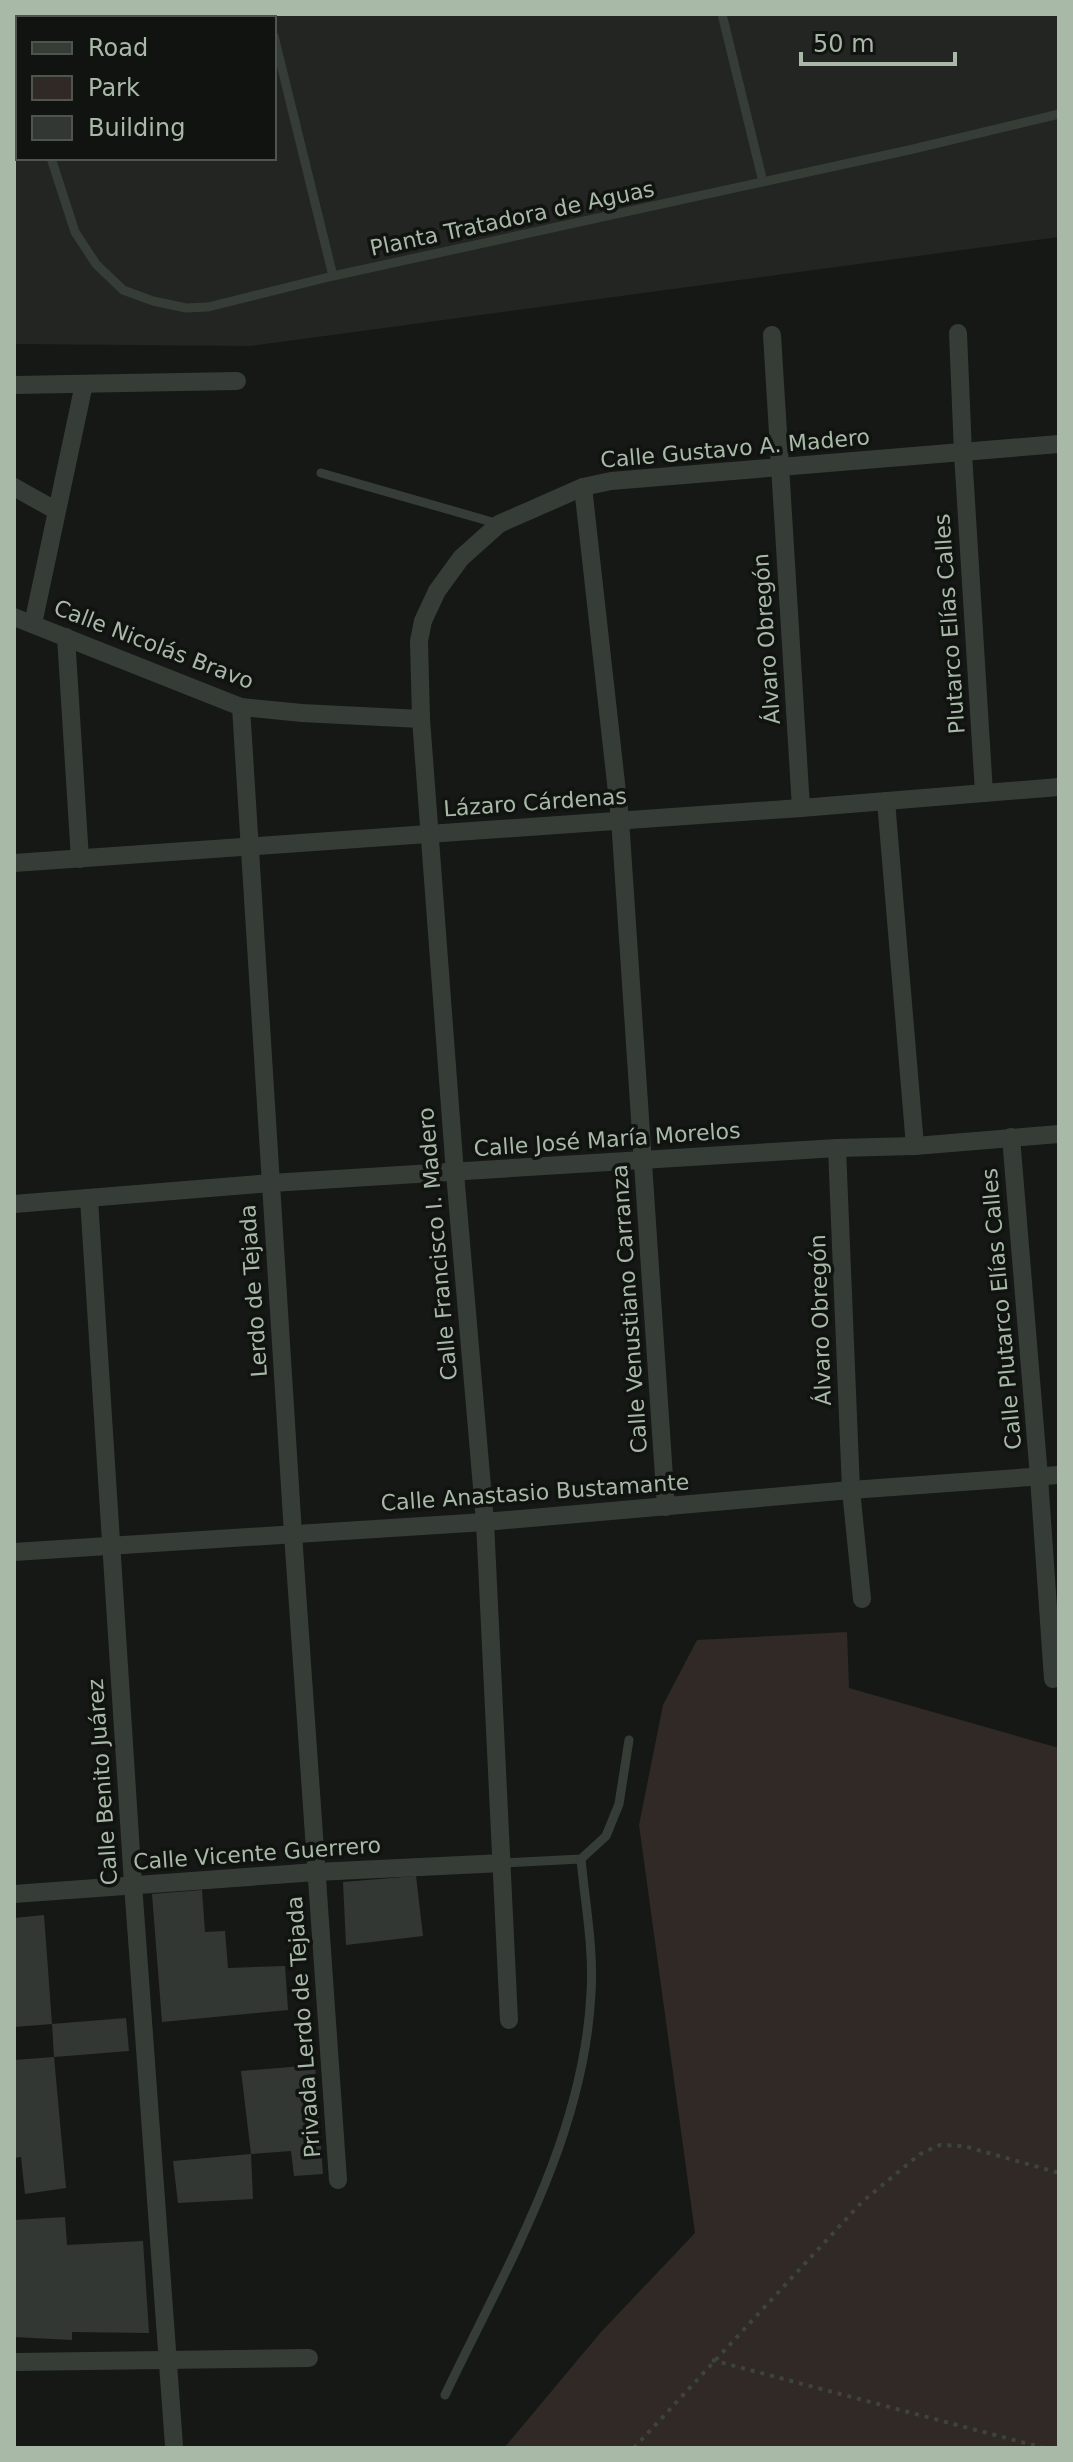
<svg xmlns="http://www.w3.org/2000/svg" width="1073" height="2462" font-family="'DejaVu Sans',sans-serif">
<rect width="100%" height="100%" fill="#161816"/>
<path fill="#222522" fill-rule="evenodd" d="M14,14H1059V237L250,346L14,344ZM18,18H274V158H18Z"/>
<path fill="#302925" d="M847,1632L849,1688L1059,1748V2448H504L601,2332L695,2233L639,1825L663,1705L697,1640Z"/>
<g fill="#333733">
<path d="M416,1876L423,1936L346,1945L343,1882Z"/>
<path d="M202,1890L205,1932L225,1931L228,1968L285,1966L288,2010L162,2022L152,1894Z"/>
<path d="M44,1915L52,2024L14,2027V1918Z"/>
<path d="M126,2018L129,2051L54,2057L52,2024Z"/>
<path d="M54,2057L66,2188L25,2194L21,2157L14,2158V2060Z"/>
<path d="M315,2065L323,2174L294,2176L291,2151L251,2154L241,2071Z"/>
<path d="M251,2154L253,2199L178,2203L173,2161Z"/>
<path d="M65,2217L67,2245L143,2241L149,2333L72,2332V2340L14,2337V2220Z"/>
</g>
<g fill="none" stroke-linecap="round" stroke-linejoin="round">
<g stroke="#3d443c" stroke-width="4" stroke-dasharray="4 6" stroke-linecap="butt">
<path d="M712,2360L1044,2448"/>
<path d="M634,2448L862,2202L920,2154L940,2145L964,2146L1059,2173"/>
</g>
<g stroke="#363d37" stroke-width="9">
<path d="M20,14L21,18"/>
<path d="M269,14L270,18"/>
<path d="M722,14L763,182"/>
<path d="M274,36L333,276"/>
<path d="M51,158L75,232L96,264L123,290L153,301L186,308L208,307L333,276L909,150L1059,114"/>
<path d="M321,473L499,524"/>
<path d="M503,1863L581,1859L606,1836L619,1804L629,1740"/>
<path d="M445,2395C506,2267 584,2138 591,1993C594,1949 585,1903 581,1859"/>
</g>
<g stroke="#363d37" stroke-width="18">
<path d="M958,333L963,453L984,793"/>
<path d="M772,335L801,808"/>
<path d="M14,385L237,381"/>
<path d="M14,487L55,510"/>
<path d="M583,487L620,819L666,1507"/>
<path d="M14,617L241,707L302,713L421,719"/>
<path d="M33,624L84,384"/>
<path d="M66,637L80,859"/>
<path d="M241,707L293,1534L338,2180"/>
<path d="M886,801L915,1146"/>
<path d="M14,863L801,808L1059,787"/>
<path d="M1011,1137L1039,1477L1053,1679"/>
<path d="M837,1148L851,1490L862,1599"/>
<path d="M89,1199L133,1884L174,2446"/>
<path d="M14,1204L271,1183L837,1148L915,1146L1059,1134"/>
<path d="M14,1552L485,1522L851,1490L1059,1475"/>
<path d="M14,1894L316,1872L503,1863"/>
<path d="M509,2020L485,1522L455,1173L421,719L419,641L423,621L437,591L461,558L499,524L583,487L611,481L1059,444"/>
<path d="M14,2362L309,2358"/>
</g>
</g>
<g text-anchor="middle" stroke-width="7" stroke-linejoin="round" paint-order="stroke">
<g font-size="22" fill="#a8b9a7" stroke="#111311">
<text transform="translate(512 218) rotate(-12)" y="8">Planta Tratadora de Aguas</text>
<text transform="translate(735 448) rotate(-5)" y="8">Calle Gustavo A. Madero</text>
<text transform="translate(949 624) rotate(-94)" y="8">Plutarco Elías Calles</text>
<text transform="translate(766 639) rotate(-94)" y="8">Álvaro Obregón</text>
<text transform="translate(154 644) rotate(21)" y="8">Calle Nicolás Bravo</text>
<text transform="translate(535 802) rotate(-4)" y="8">Lázaro Cárdenas</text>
<text transform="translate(607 1139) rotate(-4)" y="8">Calle José María Morelos</text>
<text transform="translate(437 1244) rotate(-95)" y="8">Calle Francisco I. Madero</text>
<text transform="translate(253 1291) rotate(-94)" y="8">Lerdo de Tejada</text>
<text transform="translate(629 1309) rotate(-94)" y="8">Calle Venustiano Carranza</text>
<text transform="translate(1001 1309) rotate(-95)" y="8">Calle Plutarco Elías Calles</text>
<text transform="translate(820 1320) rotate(-92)" y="8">Álvaro Obregón</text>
<text transform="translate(535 1492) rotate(-4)" y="8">Calle Anastasio Bustamante</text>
<text transform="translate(102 1782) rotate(-94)" y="8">Calle Benito Juárez</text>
<text transform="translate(257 1853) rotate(-4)" y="8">Calle Vicente Guerrero</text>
<text transform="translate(303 2027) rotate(-94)" y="8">Privada Lerdo de Tejada</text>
</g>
</g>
<rect width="1073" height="2462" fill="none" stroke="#a8b9a7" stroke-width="32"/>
<rect x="16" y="16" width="260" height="144" fill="#111311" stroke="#4d554d" stroke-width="2"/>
<rect x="32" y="42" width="40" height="12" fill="#363d37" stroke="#4d554d" stroke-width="2"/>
<text x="88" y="56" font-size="24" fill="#a8b9a7">Road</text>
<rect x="32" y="76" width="40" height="24" fill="#302925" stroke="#4d554d" stroke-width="2"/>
<text x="88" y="96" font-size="24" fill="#a8b9a7">Park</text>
<rect x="32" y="116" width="40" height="24" fill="#333733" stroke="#4d554d" stroke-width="2"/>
<text x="88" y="136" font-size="24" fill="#a8b9a7">Building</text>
<path d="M801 52v12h154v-12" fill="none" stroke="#a8b9a7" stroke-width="4"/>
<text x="813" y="52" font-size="24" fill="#a8b9a7" stroke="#111311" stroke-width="6" paint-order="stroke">50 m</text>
</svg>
